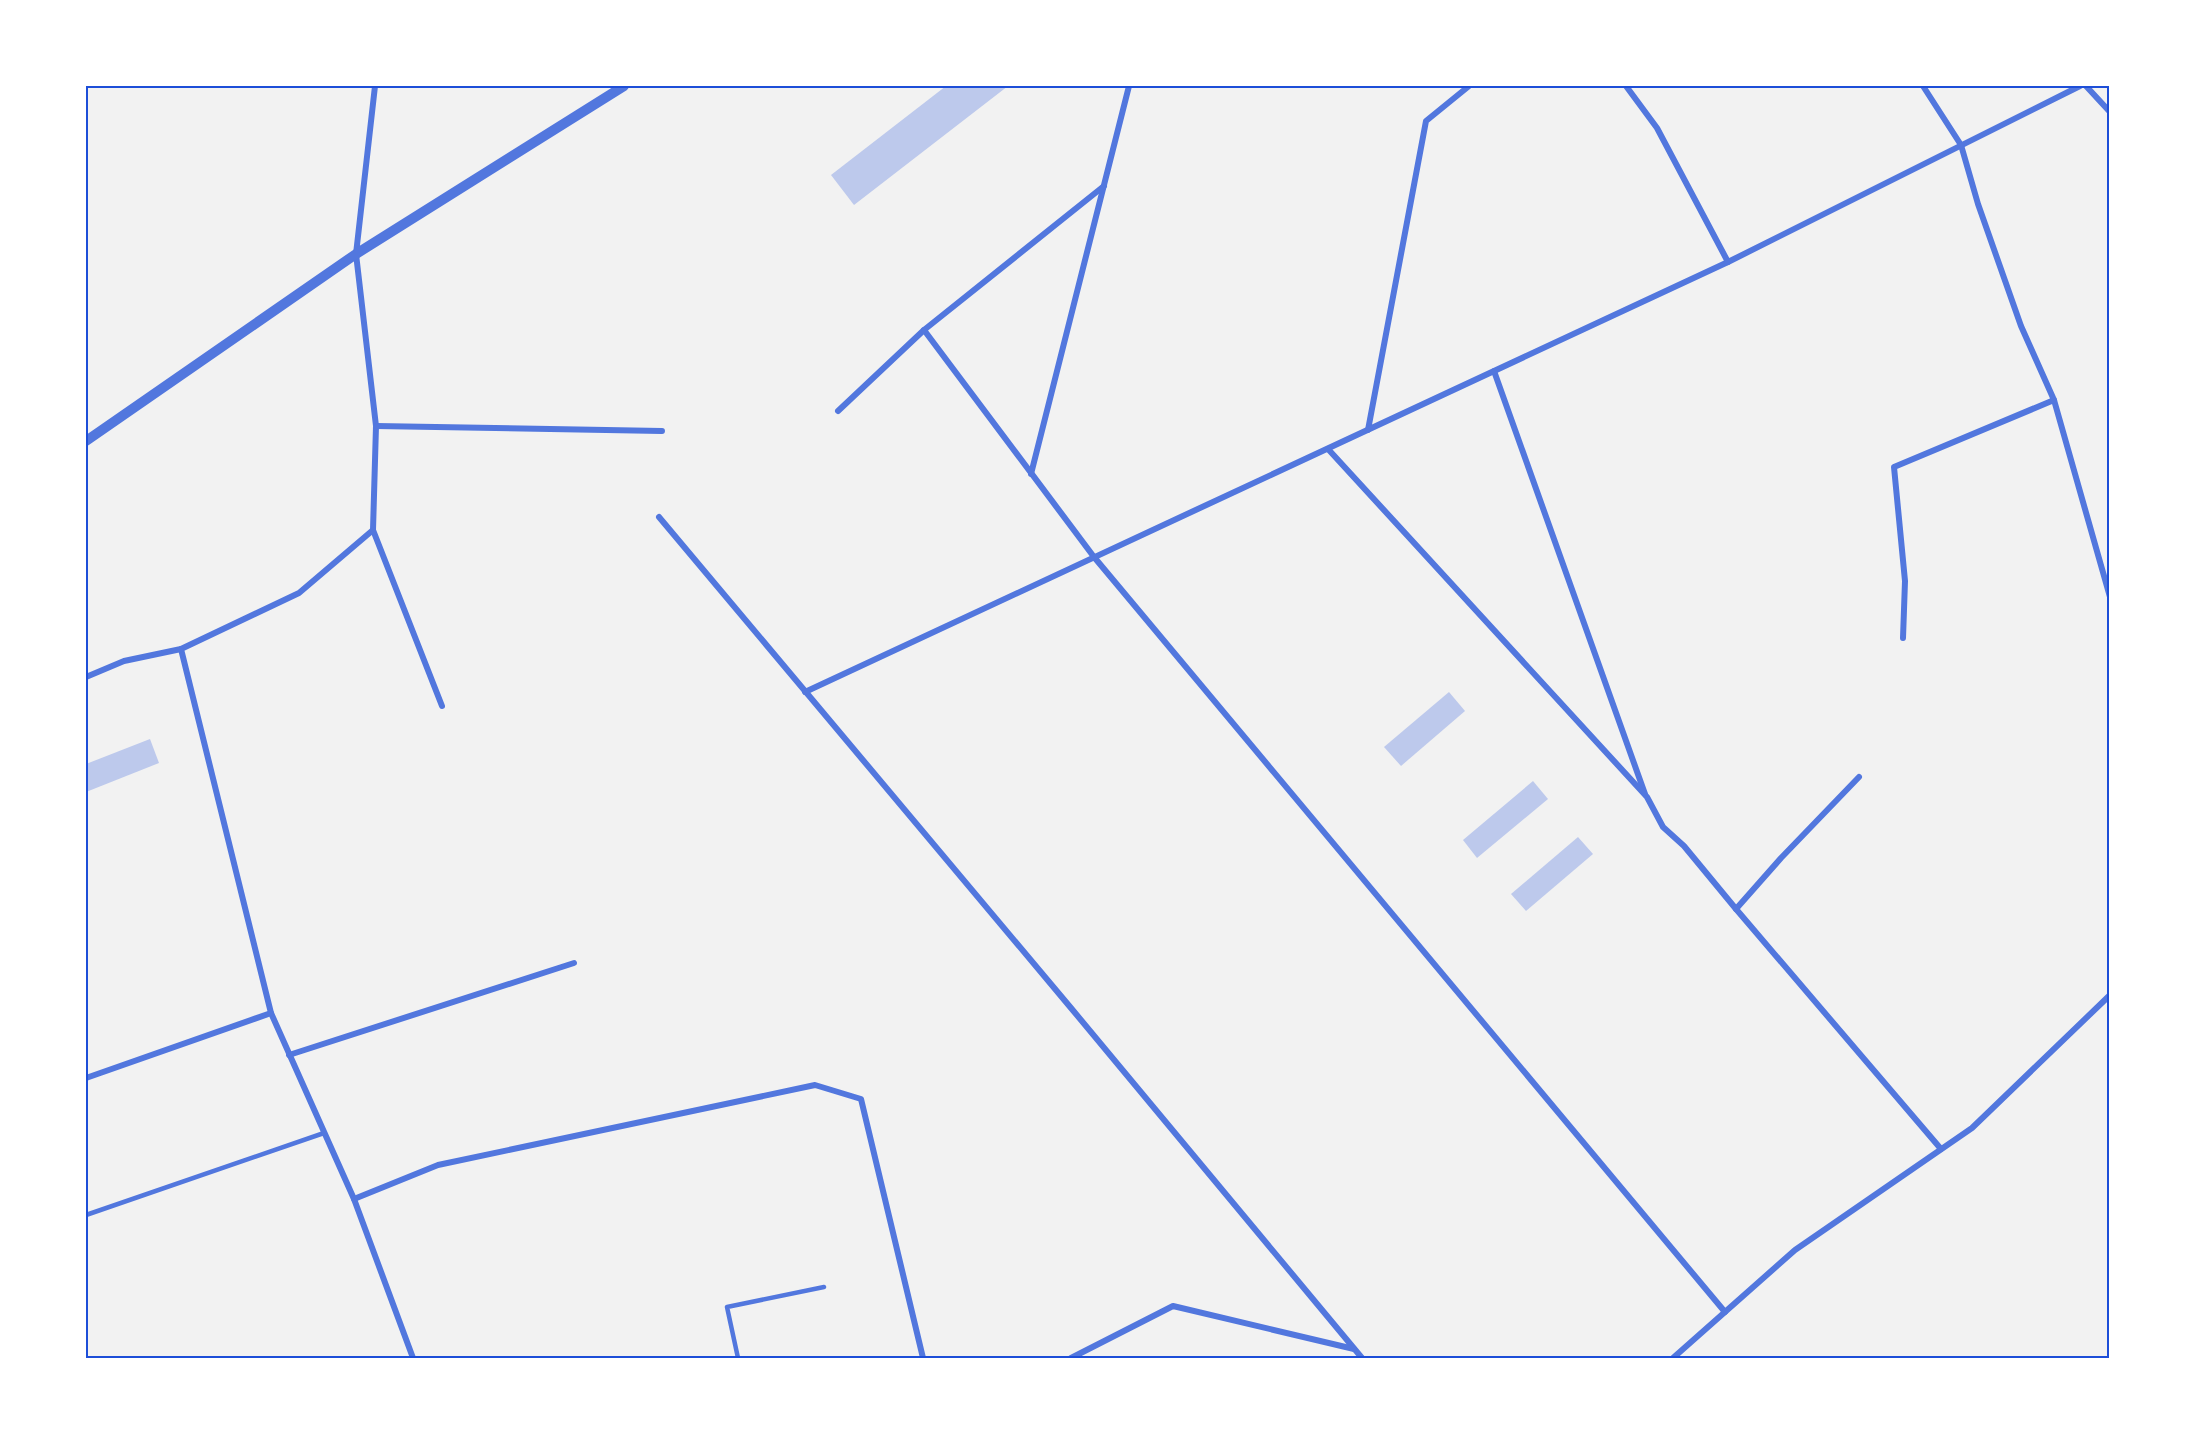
<svg xmlns="http://www.w3.org/2000/svg" width="2195" height="1444" font-family="Commissioner,sans-serif">
<rect width="100%" height="100%" fill="#f2f2f2"/>
<g fill="#bdc9ec">
<path d="M946,86H1008L854,205L831,175Z"/>
<path d="M1449,692L1465,711L1401,766L1384,747Z"/>
<path d="M150,739L159,763L86,792V764Z"/>
<path d="M1533,781L1548,799L1477,858L1463,840Z"/>
<path d="M1578,837L1593,854L1526,911L1511,894Z"/>
</g>
<g fill="none" stroke-linecap="round" stroke-linejoin="round">
<g stroke="#5277de" stroke-width="4.5">
<path d="M86,1215L324,1133"/>
<path d="M738,1358L727,1307L824,1287"/>
</g>
<g stroke="#5277de" stroke-width="6">
<path d="M375,86L356,254L376,426L373,530L299,593L181,649L271,1013L354,1199L413,1358"/>
<path d="M1626,86L1657,128L1728,262"/>
<path d="M2086,86L2110,112"/>
<path d="M924,330L1094,557L1725,1312"/>
<path d="M1494,371L1645,794"/>
<path d="M2054,400L2110,597"/>
<path d="M838,411L924,330L1104,186"/>
<path d="M376,426L662,431"/>
<path d="M1368,430L1426,121L1469,86"/>
<path d="M1328,449L1647,797L1663,827L1684,846L1736,909L1781,858L1859,777"/>
<path d="M1031,474L1129,86"/>
<path d="M659,517L1071,1008L1362,1358"/>
<path d="M373,530L442,706"/>
<path d="M1903,638L1905,581L1894,467L2054,400L2021,326L1978,204L1961,145L1923,86"/>
<path d="M86,677L124,661L181,649"/>
<path d="M805,692L1728,262L2080,86"/>
<path d="M2110,767V772"/>
<path d="M1736,909L1941,1149"/>
<path d="M289,1055L574,963"/>
<path d="M86,1078L271,1013"/>
<path d="M354,1199L438,1165L815,1085L861,1099L923,1358"/>
<path d="M1071,1358L1173,1306L1354,1349"/>
<path d="M1673,1358L1795,1250L1972,1128L2110,995"/>
</g>
<path stroke="#5277de" stroke-width="10" d="M86,441L356,254L624,86"/>
</g>
<rect width="2195" height="1444" fill="none" stroke="#ffffff" stroke-width="174"/>
<rect x="87" y="87" width="2021" height="1270" fill="none" stroke="#1d4ed8" stroke-width="2"/>
</svg>
